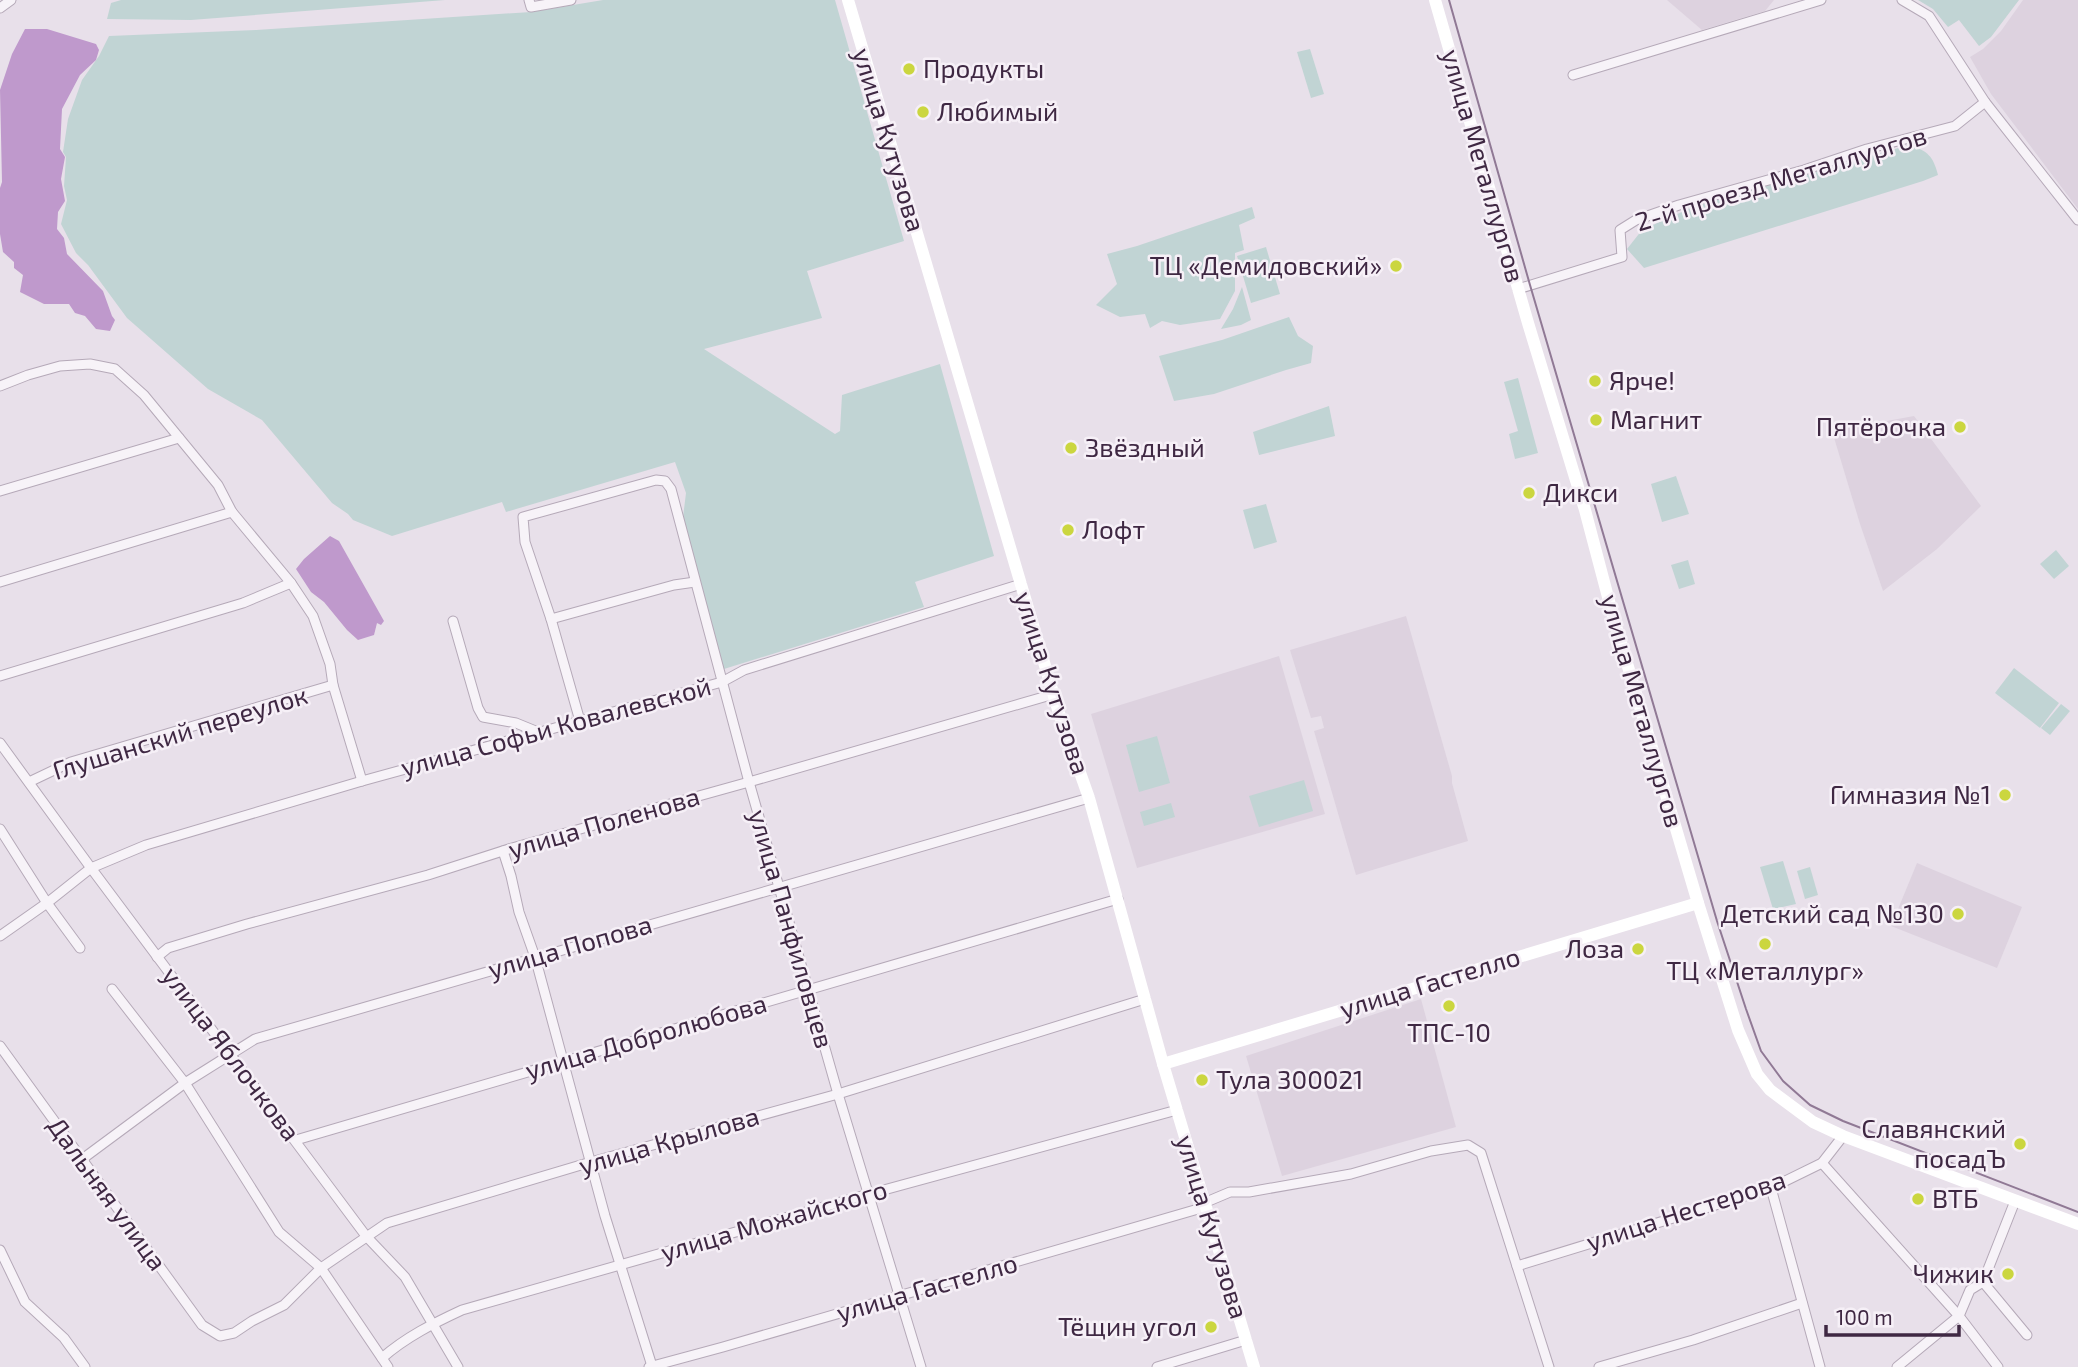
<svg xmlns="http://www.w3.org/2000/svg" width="2078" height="1367" font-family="'Exo 2',sans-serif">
<rect width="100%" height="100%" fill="#e8e0ea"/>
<g fill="#ddd2df">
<path d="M1667,0H1774L1765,11L1702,30Z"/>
<path d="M2023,0H2078V209L1991,94L1970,57L1983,49L2001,31Z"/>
<path d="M1914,416L1981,506L1937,549L1883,591L1860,524L1832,431Z"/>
<path d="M1406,616L1452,776V783L1468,841L1356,875L1314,731L1324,728L1321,716L1311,718L1290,650Z"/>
<path d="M1279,656L1325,814L1137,868L1091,714Z"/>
<path d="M1917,863L2022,907L1997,968L1891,926Z"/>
<path d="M1421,999L1456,1127L1282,1176L1246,1056Z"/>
</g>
<g fill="#c1d4d4">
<path d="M121,0H445L191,20L107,19L111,3Z"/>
<path d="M603,0H835L904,241L807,271L822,318L704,349L835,434L840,431L842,395L940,364L994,556L915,582L924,607L724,669L683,517L686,493L675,462L506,512L502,502L392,536L353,520L348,514L332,503L262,420L208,389L127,318L88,265L76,253L61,224L67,200L64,186L66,157L63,152L68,119L82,80L99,56L109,36L256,30L531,12Z"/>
<path d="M1918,0H2019L1991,37L1979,46L1959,20L1948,27L1933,9Z"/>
<path d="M1310,49L1324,94L1311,98L1297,52Z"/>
<path d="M1909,145C1928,151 1933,156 1938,175L1923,181L1644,268L1627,249L1642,230L1695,206Z"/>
<path d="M1252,207L1255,218L1239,225L1244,250L1235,253V291L1220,319L1180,325L1162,321L1150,328L1145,314L1120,317L1096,305L1117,284L1107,254L1137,246Z"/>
<path d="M1266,247L1280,294L1251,303L1237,256Z"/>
<path d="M1242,287L1251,320L1241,325L1221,329L1233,309Z"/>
<path d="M1289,317L1298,336L1313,346L1311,363L1286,370L1214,394L1174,401L1159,356L1222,340Z"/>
<path d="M1518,378L1538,453L1515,459L1509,434L1518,431L1504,382Z"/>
<path d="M1329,406L1335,436L1259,455L1253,432Z"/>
<path d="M1676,476L1689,514L1662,522L1651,484Z"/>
<path d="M1266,504L1277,542L1254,549L1243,510Z"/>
<path d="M2056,550L2069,566L2054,579L2040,564Z"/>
<path d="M1688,560L1695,584L1679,589L1671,565Z"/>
<path d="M2014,668L2059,703L2040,728L1995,693Z"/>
<path d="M2061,704L2070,711L2050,735L2041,728Z"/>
<path d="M1157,736L1170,783L1139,792L1126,745Z"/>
<path d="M1304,780L1313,811L1259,827L1249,796Z"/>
<path d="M1171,803L1175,817L1144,826L1140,812Z"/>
<path d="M1783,861L1796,904L1773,909L1760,867Z"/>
<path d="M1810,867L1818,895L1805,899L1797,871Z"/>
</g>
<g fill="#bf99cc">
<path d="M25,29H47L96,44L99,50L96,60L80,75L62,109L60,149L65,157L61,179L65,201L58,212L57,229L64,238L67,254L103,291L112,316L115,320L110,331L96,329L85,316L75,313L69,304H44L20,292L23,275L14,268V262L3,252L0,234V188L2,182L0,90L12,54Z"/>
<path d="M330,536L339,541L384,621L381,625L377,623L374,635L358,640L347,630L324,602L311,592L296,569L304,559Z"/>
</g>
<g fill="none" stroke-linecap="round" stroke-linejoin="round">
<defs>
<g id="street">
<path d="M529,0L531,7L571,0"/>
<path d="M1902,0L1929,16L1985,102L2078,220"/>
<path d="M0,8L11,0"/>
<path d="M1573,75L1821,0"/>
<path d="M1518,289L1622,257L1620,230L1636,220L1679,205L1804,170L1867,149L1955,126L1985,102"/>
<path d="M0,386L28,375L60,366L90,364L115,369L144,395L218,485L232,512L291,583L313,616L330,664L333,685L362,781"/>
<path d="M0,491L179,438"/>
<path d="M0,582L232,512"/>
<path d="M551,619L674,585L695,582"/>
<path d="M453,621L478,708L483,717L516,723L538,732"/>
<path d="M0,676L243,603L291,583"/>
<path d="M580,721L551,619L525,542L523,517L656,480L665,481L671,489L749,782L838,1094L921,1367"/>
<path d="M0,743L91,868L366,1236L405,1277L458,1367"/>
<path d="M29,782L71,762L333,685"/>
<path d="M0,829L47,903L80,948"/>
<path d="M503,851L511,876L519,912L535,957L605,1216L652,1366"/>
<path d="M0,936L47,903L91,868L146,845L362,781L722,682L744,670L1021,584"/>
<path d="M157,957L168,948L247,924L428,875L512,848L749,782L1054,694"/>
<path d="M112,989L185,1083L279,1232L321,1268L388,1367"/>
<path d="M0,1046L202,1325L220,1336L234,1333L252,1321L284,1305L321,1268L387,1223L591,1162L838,1094L1145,999"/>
<path d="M296,1140L1118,899"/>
<path d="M81,1160L185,1083L255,1039L1089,798"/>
<path d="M1822,1163L1959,1316L1998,1367"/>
<path d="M1771,1188L1820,1367"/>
<path d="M1204,1203L1230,1192H1249L1351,1174L1431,1151L1468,1145L1481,1153L1549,1367"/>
<path d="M0,1250L25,1302L64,1338L85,1367"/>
<path d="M1517,1266L1771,1188L1822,1163L1843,1136"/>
<path d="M1983,1282L2027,1335"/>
<path d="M382,1358C406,1337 434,1323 462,1310L869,1194L1177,1110"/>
<path d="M649,1367L723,1347L1205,1207"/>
<path d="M1157,1367L1246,1340"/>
<path d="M1599,1367L1693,1340L1802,1303"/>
<path d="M1897,1367L1959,1316L1970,1290L1983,1282L2015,1201"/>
</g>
</defs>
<use href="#street" stroke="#b5a9b8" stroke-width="11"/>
<use href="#street" stroke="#f7f3f8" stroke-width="9"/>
<g stroke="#fff" stroke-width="12">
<path d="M848,0L1059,713L1089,798L1163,1064L1254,1367"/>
<path d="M1435,0L1528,323L1585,510L1613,616L1698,903L1738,1030L1757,1074L1770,1090L1813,1122L1843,1136L2078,1224"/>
<path d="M1163,1064L1698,903"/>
</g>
<path stroke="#907995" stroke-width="2" d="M1449,0L1530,285L1717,921L1746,1009L1761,1051L1783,1081L1810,1105L1843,1121L2078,1212"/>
</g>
<g fill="#cbd63f" stroke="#f6f0f7" stroke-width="2.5">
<circle cx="909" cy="69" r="7"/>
<circle cx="923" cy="112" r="7"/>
<circle cx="1396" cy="266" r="7"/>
<circle cx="1595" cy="381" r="7"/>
<circle cx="1596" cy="420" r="7"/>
<circle cx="1960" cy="427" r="7"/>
<circle cx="1071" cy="448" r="7"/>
<circle cx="1529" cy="493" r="7"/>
<circle cx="1068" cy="530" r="7"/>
<circle cx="2005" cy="795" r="7"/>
<circle cx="1958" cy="914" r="7"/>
<circle cx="1765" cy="944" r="7"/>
<circle cx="1638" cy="949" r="7"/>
<circle cx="1449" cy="1006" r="7"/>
<circle cx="1202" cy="1080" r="7"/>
<circle cx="2020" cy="1144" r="7"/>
<circle cx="1918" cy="1199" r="7"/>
<circle cx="2008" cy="1274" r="7"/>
<circle cx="1211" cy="1327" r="7"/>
</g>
<g text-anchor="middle" stroke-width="5" stroke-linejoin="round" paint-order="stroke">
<g font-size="26" fill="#3f2843" stroke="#f6f0f7" text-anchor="start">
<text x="923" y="78">Продукты</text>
<text x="937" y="121">Любимый</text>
<text x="1382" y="275" text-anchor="end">ТЦ «Демидовский»</text>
<text x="1609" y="390">Ярче!</text>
<text x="1610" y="429">Магнит</text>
<text x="1946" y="436" text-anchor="end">Пятёрочка</text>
<text x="1085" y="457">Звёздный</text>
<text x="1543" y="502">Дикси</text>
<text x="1082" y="539">Лофт</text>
<text x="1991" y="804" text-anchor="end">Гимназия №1</text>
<text x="1944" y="923" text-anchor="end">Детский сад №130</text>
<text x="1624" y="958" text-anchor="end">Лоза</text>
<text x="1765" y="980" text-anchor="middle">ТЦ «Металлург»</text>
<text x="1449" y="1042" text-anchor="middle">ТПС-10</text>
<text x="1216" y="1089">Тула 300021</text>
<text x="2006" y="1138" text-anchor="end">Славянский<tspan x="2006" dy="30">посадЪ</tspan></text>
<text x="1932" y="1208">ВТБ</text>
<text x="1994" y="1283" text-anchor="end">Чижик</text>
<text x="1197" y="1336" text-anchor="end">Тёщин угол</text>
</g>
<g font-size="26" fill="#3f2843" stroke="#f6f0f7">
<text transform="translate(889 140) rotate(73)" y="9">улица Кутузова</text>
<text transform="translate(1483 166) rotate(74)" y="9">улица Металлургов</text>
<text transform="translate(1781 179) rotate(-17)" y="9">2-й проезд Металлургов</text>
<text transform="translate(1052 683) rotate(72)" y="9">улица Кутузова</text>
<text transform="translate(1642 711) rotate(74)" y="9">улица Металлургов</text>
<text transform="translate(556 727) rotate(-15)" y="9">улица Софьи Ковалевской</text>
<text transform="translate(180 733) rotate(-17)" y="9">Глушанский переулок</text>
<text transform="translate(604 823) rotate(-16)" y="9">улица Поленова</text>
<text transform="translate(791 929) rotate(74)" y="9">улица Панфиловцев</text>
<text transform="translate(570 947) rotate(-16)" y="9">улица Попова</text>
<text transform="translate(1430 983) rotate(-17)" y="9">улица Гастелло</text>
<text transform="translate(646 1037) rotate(-16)" y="9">улица Добролюбова</text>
<text transform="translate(231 1054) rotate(53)" y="9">улица Яблочкова</text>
<text transform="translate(669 1141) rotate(-16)" y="9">улица Крылова</text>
<text transform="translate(107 1194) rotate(54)" y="9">Дальняя улица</text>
<text transform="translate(1686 1211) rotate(-18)" y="9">улица Нестерова</text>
<text transform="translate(774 1221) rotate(-16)" y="9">улица Можайского</text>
<text transform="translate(1212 1227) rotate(73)" y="9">улица Кутузова</text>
<text transform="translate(927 1288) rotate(-16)" y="9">улица Гастелло</text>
</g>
</g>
<path d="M1826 1325v10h133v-10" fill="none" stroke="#3f2843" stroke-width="3.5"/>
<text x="1836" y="1325" font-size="21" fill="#3f2843" stroke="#f6f0f7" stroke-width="5" paint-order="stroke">100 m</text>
</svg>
